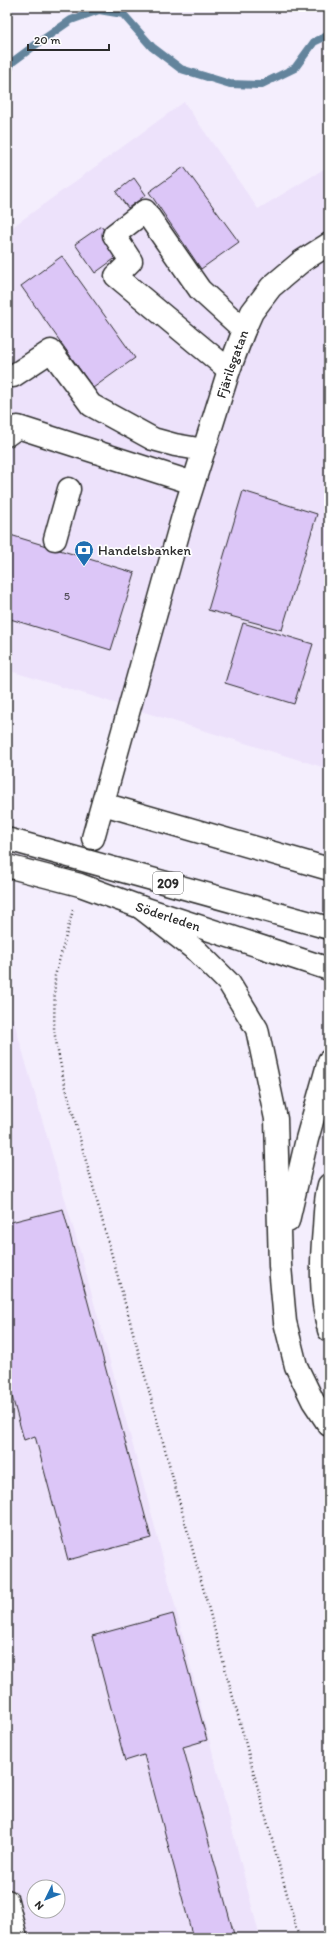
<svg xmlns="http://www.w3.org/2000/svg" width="336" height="1945" font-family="Itim,sans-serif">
<rect width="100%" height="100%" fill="#f4eefd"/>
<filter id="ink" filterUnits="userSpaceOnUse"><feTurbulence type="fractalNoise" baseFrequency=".025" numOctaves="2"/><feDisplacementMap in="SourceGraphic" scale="8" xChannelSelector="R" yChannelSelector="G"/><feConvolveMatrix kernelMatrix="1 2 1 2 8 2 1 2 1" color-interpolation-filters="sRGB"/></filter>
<g filter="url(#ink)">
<g fill="#ede2fb" fill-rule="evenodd">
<path d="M184,102L258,209L329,166V769L7,670V231Z"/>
<path d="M7,1016L13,1018L79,1248L151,1512L260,1938H7ZM34,1887H58V1911H34Z"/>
</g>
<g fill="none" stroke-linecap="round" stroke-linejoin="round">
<path stroke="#63849c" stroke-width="8" d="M7,76L11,63L38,43L71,20L99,10L123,14L152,47L181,69L230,84L260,85L295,68L314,42L329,35"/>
</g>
<g fill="#dcc6f7" stroke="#2b2b2b">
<path d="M184,167L239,242L201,269L149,192Z"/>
<path d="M134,178L146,195L128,208L116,192Z"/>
<path d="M101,226L121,254L95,273L75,244Z"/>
<path d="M62,256L135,358L93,388L21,286Z"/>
<path d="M243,491L317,514L282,630L208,610Z"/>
<path d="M7,534L135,573L111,650L7,618Z"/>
<path d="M243,623L313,644L294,704L225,683Z"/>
<path d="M63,1209L151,1538L68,1560L35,1436L24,1440L7,1378V1223Z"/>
<path d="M173,1614L207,1740L183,1747L235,1938H193L144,1755L125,1761L92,1636Z"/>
</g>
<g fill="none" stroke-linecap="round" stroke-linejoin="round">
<defs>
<g id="minor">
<path d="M229,370L116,276L131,261L114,235L145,211L200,290L244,330"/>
<path d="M13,376L51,351L91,405L153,439L175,445L204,450"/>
<path d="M7,435L18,427L193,483"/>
<path d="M55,539L69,489"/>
<path d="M103,804L329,869"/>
<path id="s1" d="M93,838L183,516L229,370L244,330L252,312L271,287L302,261L329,244"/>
<path d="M7,1901L16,1938"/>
</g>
<g id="major">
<path d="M7,839L329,928"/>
<path id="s2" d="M7,866L80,885L140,907L329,969"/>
</g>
<g id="highway">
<path d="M140,907L197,951L229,983L257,1029L276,1119L280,1266L285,1322L296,1366L313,1401L329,1425"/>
<path d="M329,1185C325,1199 325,1213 324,1228C321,1263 320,1296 329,1330"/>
<path d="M288,1221L307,1139L329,1061"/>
</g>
</defs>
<use href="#minor" stroke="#2b2b2b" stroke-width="25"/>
<use href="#major" stroke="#2b2b2b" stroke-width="25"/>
<use href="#highway" stroke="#2b2b2b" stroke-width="25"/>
<path stroke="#2b2b2b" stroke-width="2.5" stroke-dasharray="1 3" stroke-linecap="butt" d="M73,910L55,976L54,1031L63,1077L299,1938"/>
<use href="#minor" stroke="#fff" stroke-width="22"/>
<use href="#major" stroke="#fff" stroke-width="22"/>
<use href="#highway" stroke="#fff" stroke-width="22"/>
</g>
</g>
<defs>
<symbol id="bank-pin" viewBox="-11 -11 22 30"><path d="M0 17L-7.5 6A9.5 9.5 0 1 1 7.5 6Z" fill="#1f6fb2" stroke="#fff"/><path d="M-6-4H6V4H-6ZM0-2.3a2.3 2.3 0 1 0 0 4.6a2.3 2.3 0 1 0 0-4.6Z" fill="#fff"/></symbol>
</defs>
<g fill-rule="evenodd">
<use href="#bank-pin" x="73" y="539" width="22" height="30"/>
</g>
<g text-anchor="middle" stroke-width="3.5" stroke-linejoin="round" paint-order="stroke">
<g font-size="12" fill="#57525e">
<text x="67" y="600">5</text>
</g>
<rect fill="#fff" stroke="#6b6b6b" stroke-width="1" x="153" y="872" width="30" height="22" rx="3"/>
<g font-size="13" font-weight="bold" fill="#2b2b2b">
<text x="168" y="888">209</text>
</g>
<g font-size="14" fill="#2b2b2b" stroke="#fff">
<text dy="5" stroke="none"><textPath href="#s1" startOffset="494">Fjärilsgatan</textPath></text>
<text dy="5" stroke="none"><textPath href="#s2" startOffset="169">Söderleden</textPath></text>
</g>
<g font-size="14" fill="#2b2b2b" stroke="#fff" text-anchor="start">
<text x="98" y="555">Handelsbanken</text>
</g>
</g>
<rect width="336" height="1945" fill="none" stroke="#fff" stroke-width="24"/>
<rect x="12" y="12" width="312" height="1921" fill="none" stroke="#2b2b2b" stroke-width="1.5" filter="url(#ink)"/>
<g transform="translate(46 1899) rotate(227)"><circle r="19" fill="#ffffff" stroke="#aaaaaa"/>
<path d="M0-3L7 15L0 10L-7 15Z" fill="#1f6fb2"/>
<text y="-6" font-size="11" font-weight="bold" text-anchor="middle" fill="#2b2b2b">N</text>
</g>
<path d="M28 44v6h81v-6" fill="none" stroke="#2b2b2b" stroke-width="2"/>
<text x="34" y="44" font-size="12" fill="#2b2b2b" stroke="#ffffff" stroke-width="3" paint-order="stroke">20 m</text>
</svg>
